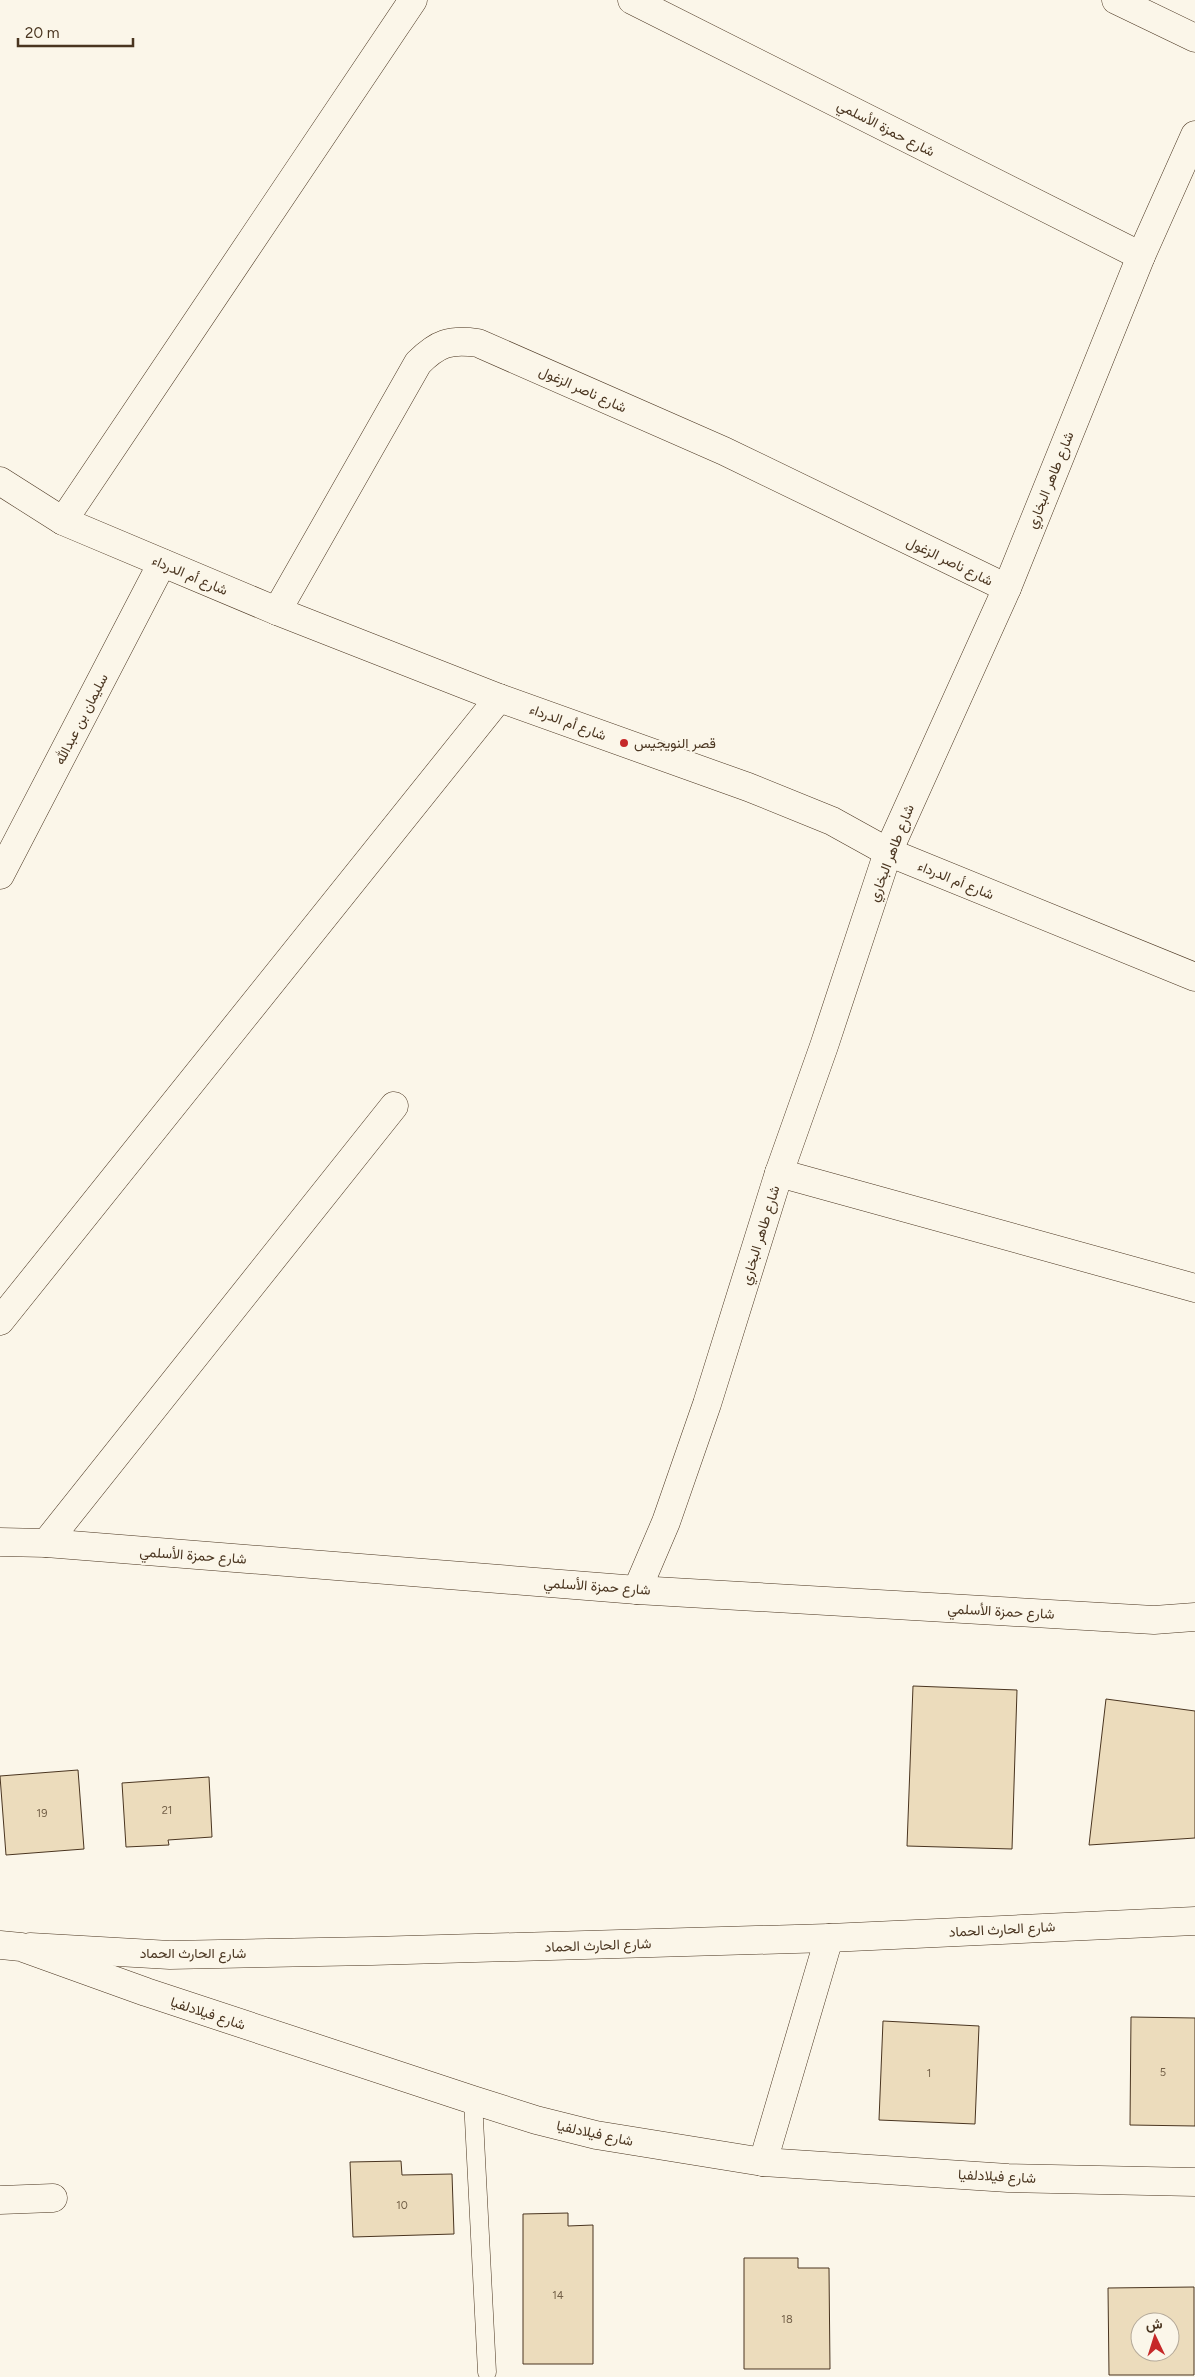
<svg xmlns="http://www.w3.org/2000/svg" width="1195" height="2377" font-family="Figtree,Vazirmatn,sans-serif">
<rect width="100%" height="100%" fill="#fbf6e9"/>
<g fill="#ecdcbc" stroke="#4a3520" fill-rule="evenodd">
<path d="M913,1686L1017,1690L1012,1849L907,1846Z"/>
<path d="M1106,1699L1195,1711V1838L1089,1845Z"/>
<path d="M78,1770L84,1849L6,1855L0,1776Z"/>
<path d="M209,1777L212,1837L168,1840L169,1845L126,1847L122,1783Z"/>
<path d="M1131,2017L1195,2018V2126L1130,2125Z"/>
<path d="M883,2021L979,2026L975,2124L879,2120Z"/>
<path d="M401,2161L402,2175L452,2174L454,2234L353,2237L350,2162Z"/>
<path d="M568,2213V2226L593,2225V2364H523V2214Z"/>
<path d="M744,2258H798V2268H829L830,2369H744Z"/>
<path d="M1194,2287V2375H1109L1108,2288ZM1140,2322H1170V2352H1140Z"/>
</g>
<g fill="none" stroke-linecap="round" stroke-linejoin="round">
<defs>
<path id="service" d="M473,2100L487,2372"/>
<g id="minor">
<path d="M632,0L1141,256"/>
<path d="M1116,0L1195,38"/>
<path d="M0,481L63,521L277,611L499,698L748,787L832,821L888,852L1195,977"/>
<path d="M63,521L413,0"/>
<path d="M277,611L418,363C438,343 450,339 478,343L724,451L1007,588"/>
<path d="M0,875L162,563"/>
<path d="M779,1173L1195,1288"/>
<path d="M0,1321L499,698"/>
<path d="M0,1542L46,1543L637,1590L1154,1620L1195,1617"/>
<path d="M46,1543L394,1106"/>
<path d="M637,1590L666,1522L707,1404L779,1173L824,1046L888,852L1007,588L1141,256L1195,135"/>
<path d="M30,1947L170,1955L372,1951L829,1938L1195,1921"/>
<path d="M763,2162L829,1938"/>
<path d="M0,2200L53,2198"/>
</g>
<path id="tertiary" d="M0,1945L21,1947L146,1992L473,2100L536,2120L596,2135L763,2162L1008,2178L1195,2182"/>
</defs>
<use href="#service" stroke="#4a3520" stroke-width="19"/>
<use href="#minor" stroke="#4a3520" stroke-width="29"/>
<use href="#tertiary" stroke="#4a3520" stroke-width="29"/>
<use href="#service" stroke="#fbf6e9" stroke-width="18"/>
<use href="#minor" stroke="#fbf6e9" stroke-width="28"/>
<use href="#tertiary" stroke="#fbf6e9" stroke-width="28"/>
</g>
<circle fill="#c62828" stroke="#fbf6e9" stroke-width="2" cx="624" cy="743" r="5"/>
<g text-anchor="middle" stroke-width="4" stroke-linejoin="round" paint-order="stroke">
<g font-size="11" fill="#725f47">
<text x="167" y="1814">21</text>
<text x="42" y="1817">19</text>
<text x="1163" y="2076">5</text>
<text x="929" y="2077">1</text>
<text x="402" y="2209">10</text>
<text x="558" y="2299">14</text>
<text x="787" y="2323">18</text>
</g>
<g font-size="14" fill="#4a3520" stroke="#fbf6e9">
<text transform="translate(886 128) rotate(27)" y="5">شارع حمزة الأسلمي</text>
<text transform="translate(583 389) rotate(24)" y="5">شارع ناصر الزغول</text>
<text transform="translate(1050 480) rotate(-68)" y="5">شارع طاهر البخاري</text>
<text transform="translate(950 561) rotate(26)" y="5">شارع ناصر الزغول</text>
<text transform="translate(190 575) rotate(23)" y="5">شارع أم الدرداء</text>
<text transform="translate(81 719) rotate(-63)" y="5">سليمان بن عبدالله</text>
<text transform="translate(568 722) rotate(20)" y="5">شارع أم الدرداء</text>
<text transform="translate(891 853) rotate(-69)" y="5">شارع طاهر البخاري</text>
<text transform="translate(956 880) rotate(22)" y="5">شارع أم الدرداء</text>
<text transform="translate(760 1235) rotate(-73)" y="5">شارع طاهر البخاري</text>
<text transform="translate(193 1555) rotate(4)" y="5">شارع حمزة الأسلمي</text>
<text transform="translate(597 1586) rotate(4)" y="5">شارع حمزة الأسلمي</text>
<text transform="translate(1001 1611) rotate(3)" y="5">شارع حمزة الأسلمي</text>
<text transform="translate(1002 1929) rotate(-3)" y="5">شارع الحارث الحماد</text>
<text transform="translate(598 1945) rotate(-2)" y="5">شارع الحارث الحماد</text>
<text x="193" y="1958">شارع الحارث الحماد</text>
<text transform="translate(208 2013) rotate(18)" y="5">شارع فيلادلفيا</text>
<text transform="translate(595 2133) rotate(12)" y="5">شارع فيلادلفيا</text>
<text transform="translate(997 2176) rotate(3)" y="5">شارع فيلادلفيا</text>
</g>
<g font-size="14" fill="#4a3520" stroke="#fbf6e9" text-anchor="start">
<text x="634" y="748">قصر النويجيس</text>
</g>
</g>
<g transform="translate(1155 2337) rotate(356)"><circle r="24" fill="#fbf6e9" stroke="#b4a999"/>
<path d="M0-4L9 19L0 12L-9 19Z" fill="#c62828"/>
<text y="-8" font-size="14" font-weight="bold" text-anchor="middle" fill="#4a3520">ش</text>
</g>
<path d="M18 38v8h115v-8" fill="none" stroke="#4a3520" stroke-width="2.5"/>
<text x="25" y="38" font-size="15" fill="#4a3520" stroke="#fbf6e9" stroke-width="4" paint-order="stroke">20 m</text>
</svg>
